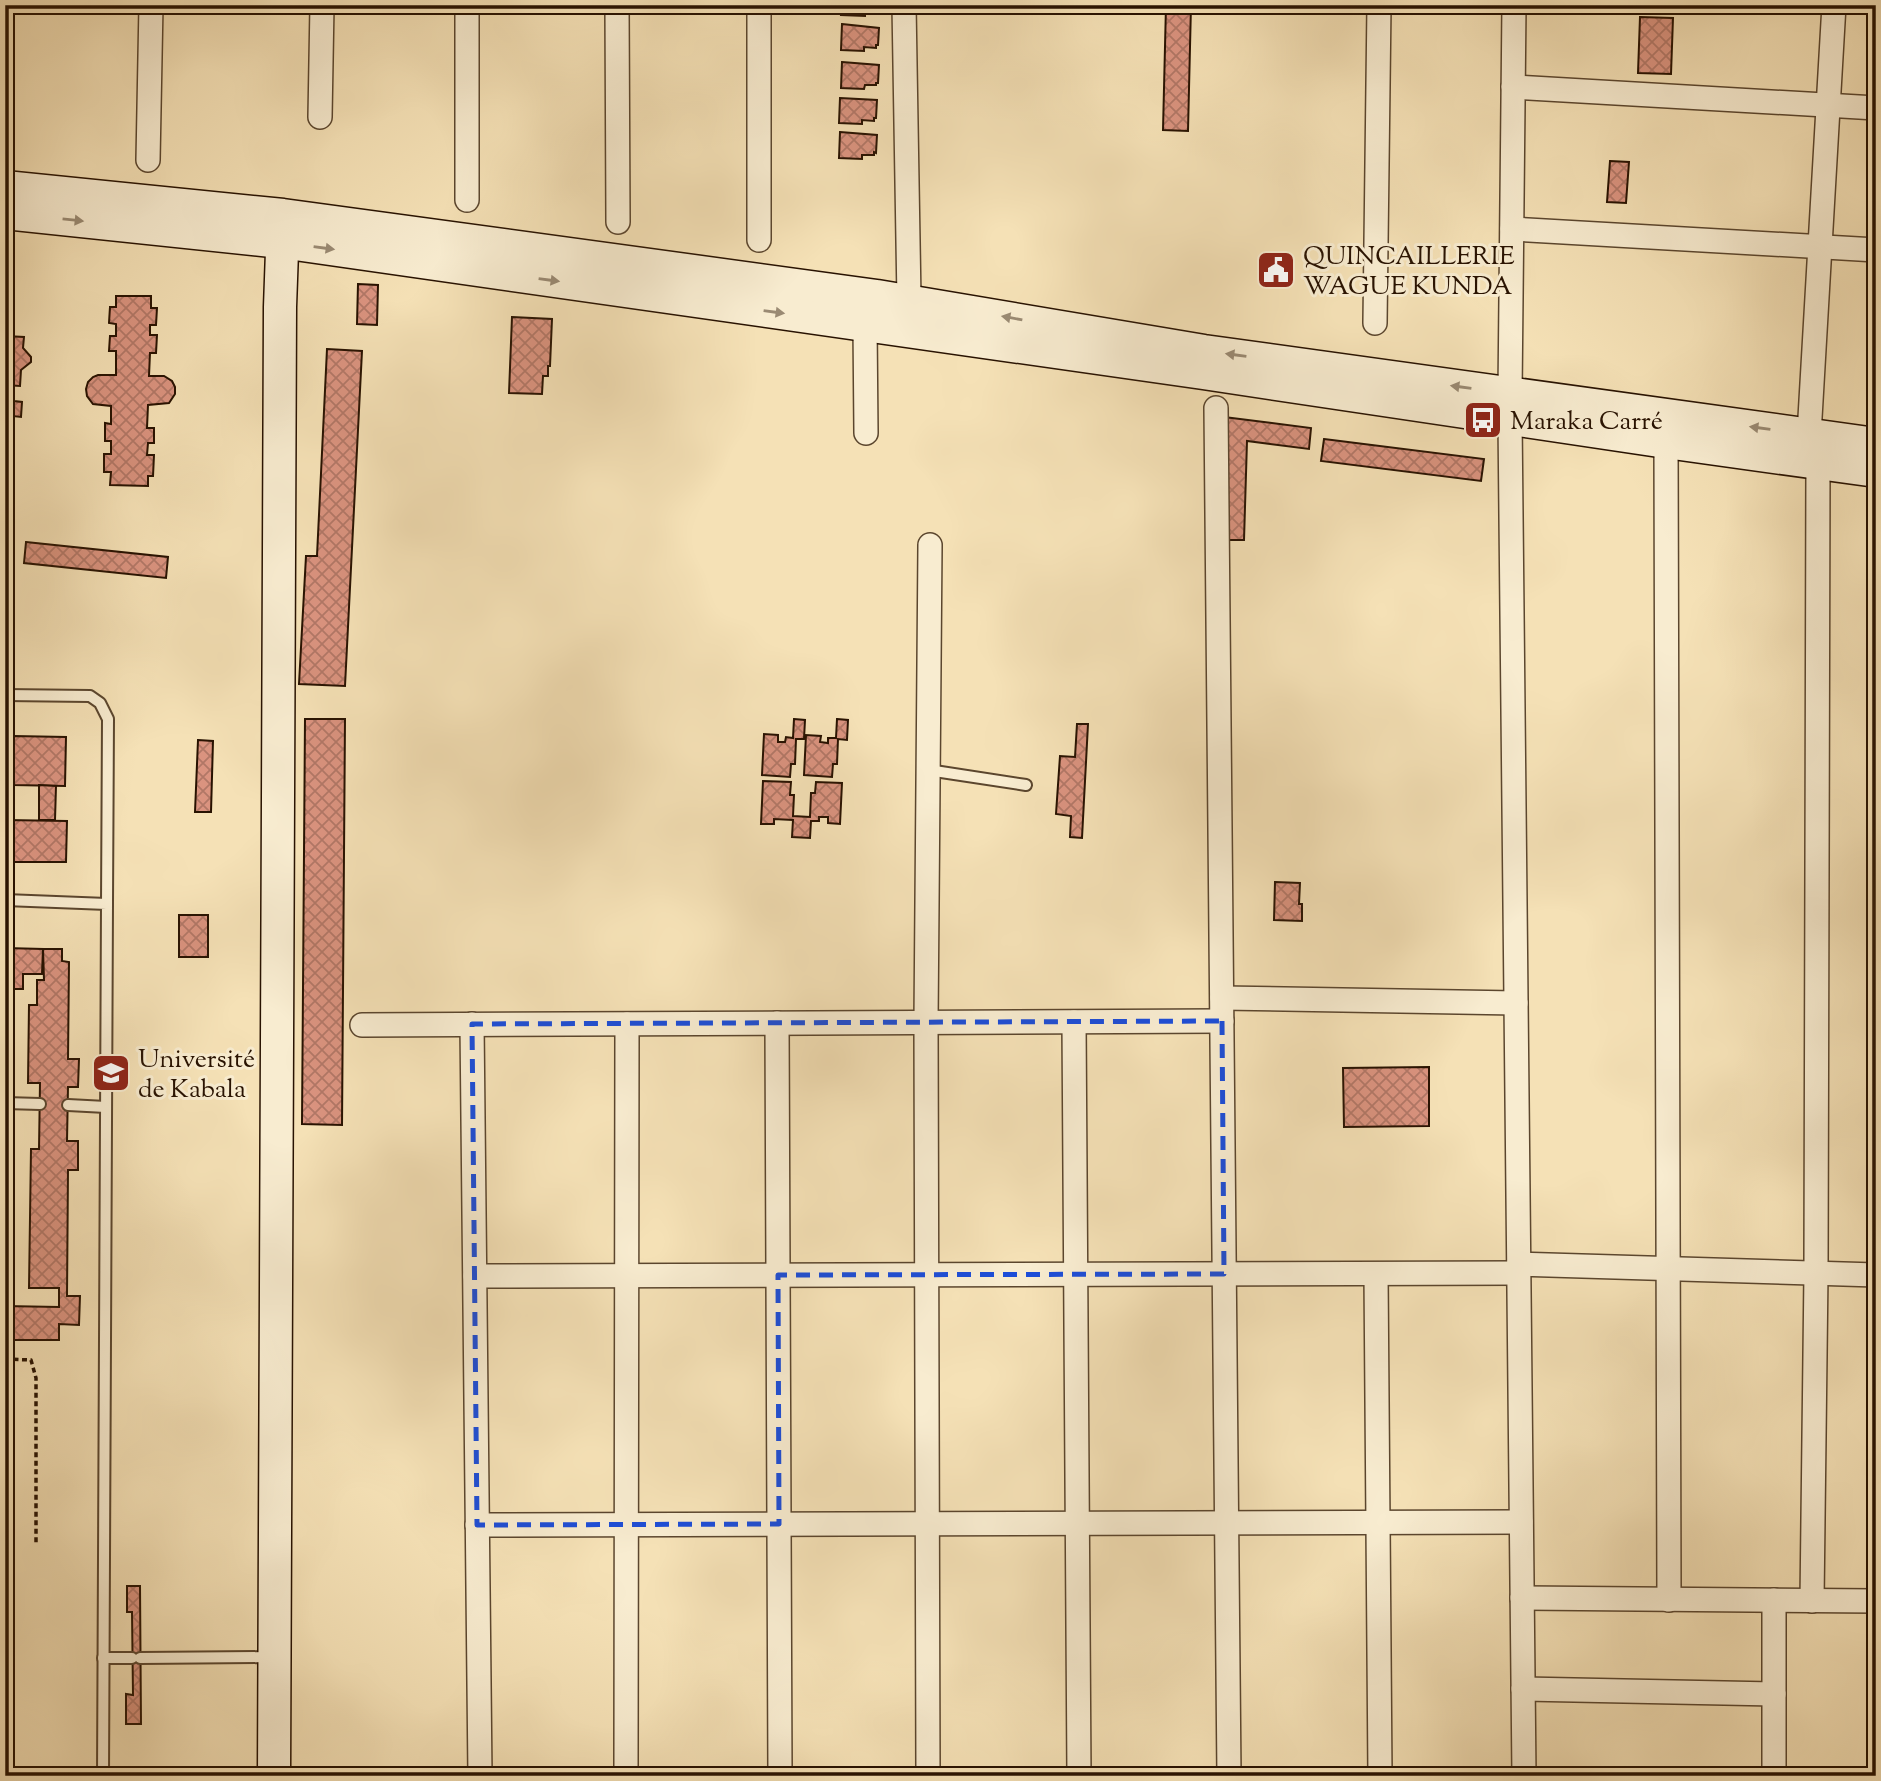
<svg xmlns="http://www.w3.org/2000/svg" width="1881" height="1781" font-family="'Sorts Mill Goudy',serif">
<defs>
<pattern id="building-cross-hatch" width="8" height="8" patternUnits="userSpaceOnUse" patternTransform="scale(1.75)"><rect width="8" height="8" fill="#da937f"/><path d="M0 0l8 8M0 8l8-8" fill="none" stroke="#b17766"/></pattern>
</defs>
<rect width="100%" height="100%" fill="#f5e1b6"/>
<filter id="stains"><feTurbulence type="fractalNoise" baseFrequency=".00286" numOctaves="4"/><feColorMatrix values="0 0 0 0 .2 0 0 0 0 .09 0 0 0 0 .02 0 0 0 .5 -.17"/></filter>
<radialGradient id="worn" r=".72"><stop offset=".6" stop-color="#630" stop-opacity="0"/><stop offset="1" stop-color="#630" stop-opacity=".3"/></radialGradient>
<g fill="url(#building-cross-hatch)" stroke="#281201" stroke-width="2">
<path d="M842,5H879V10H876V13L865,12V16L841,15Z"/>
<path d="M1166,5H1191L1188,131L1163,130Z"/>
<path d="M1640,17L1673,18L1671,74L1638,73Z"/>
<path d="M842,24L879,28L878,45H876V48L864,47V51L841,50Z"/>
<path d="M842,62L879,65L878,83H876V85H865L864,89L841,88Z"/>
<path d="M840,98L877,100L876,118H874V121L862,120V124L839,123Z"/>
<path d="M840,132L877,135L876,153L874,152V155H862V159L839,158Z"/>
<path d="M1610,161L1629,162L1626,203L1607,202Z"/>
<path d="M358,284L378,285L377,325L357,324Z"/>
<path d="M116,296H151V308H157L156,325H150V335H157L156,353H150L149,376H164L172,381L175,387V394L169,403L148,405L147,428H154V443H148L147,455H154L153,476H148V486L110,485L111,472H104V454H111V441H105V423L111,424V406L93,404L87,396L86,389L88,382L93,377L98,375H116V351H109L110,336H116V324L109,323L110,307H116Z"/>
<path d="M512,317L552,319L550,366H548V376H543L542,394L509,393Z"/>
<path d="M5,336L24,337L23,348L31,357V362L21,370L20,386L5,385Z"/>
<path d="M327,349L362,351L345,686L299,684L306,556H317Z"/>
<path d="M5,388L14,389V401L22,402L21,417L13,416L12,427L5,426Z"/>
<path d="M1224,417L1311,428L1309,449L1247,441L1244,540H1225Z"/>
<path d="M1324,439L1484,459L1481,481L1321,461Z"/>
<path d="M26,542L168,557L166,578L24,563Z"/>
<path d="M305,719H345L342,1125L302,1124Z"/>
<path d="M794,719L805,720L804,739H796L795,764H791L790,777L762,775L764,734L778,735V742H785L786,737L793,738Z"/>
<path d="M837,719L848,720L847,740L838,739L837,764H833L832,777L804,775L806,735L821,736L820,742L828,743V738H836Z"/>
<path d="M1077,724H1088L1082,838L1070,837L1071,816L1056,814L1060,756L1075,757Z"/>
<path d="M14,736L66,737L65,786L13,785Z"/>
<path d="M198,740L213,741L211,812H195Z"/>
<path d="M5,743H14L13,779L5,778Z"/>
<path d="M763,781L791,782L790,795H794L793,816L810,817L811,793H815L816,782L842,783L840,824L828,823V817H819V821H811L810,838L792,837L793,820L774,819V824H761Z"/>
<path d="M39,785L56,786L55,820H39Z"/>
<path d="M6,820L67,821L66,862H6Z"/>
<path d="M1275,882L1300,883L1299,904H1302V921L1274,920Z"/>
<rect x="179" y="915" width="29" height="42"/>
<path d="M5,948L43,949L42,974H23V989H5Z"/>
<path d="M43,949H62V961L69,962L68,1059H79L78,1087H68L67,1141H78V1170H68L67,1296H80L79,1325L59,1324V1340H5V1306L59,1307V1288H29L31,1149H39L40,1083H28L29,1005H37V980H44Z"/>
<path d="M1429,1067V1126L1344,1127L1343,1068Z"/>
<path d="M127,1586H140L141,1724H126V1694L133,1695L132,1612H127Z"/>
</g>
<g fill="none" stroke-linecap="round" stroke-linejoin="round">
<defs>
<g id="lane">
<path d="M5,695L90,696L100,703L108,719L107,904"/>
<path d="M928,770L1026,785"/>
<path d="M5,900L107,904L103,1776"/>
<path d="M5,1103L40,1104"/>
<path d="M68,1105L106,1107"/>
<path d="M103,1658H132"/>
<path d="M140,1658L271,1657"/>
</g>
<g id="street">
<path d="M617,5L618,222"/>
<path d="M904,5L909,300"/>
<path d="M1513,87L1876,108"/>
<path d="M320,117L322,5"/>
<path d="M148,160L151,5"/>
<path d="M467,200V5"/>
<path d="M1512,229L1876,250"/>
<path d="M759,240V5"/>
<path d="M1375,323L1379,5"/>
<path d="M865,325L866,433"/>
<path d="M1510,394L1514,5"/>
<path d="M1216,408L1229,1776"/>
<path d="M1510,419L1524,1776"/>
<path d="M1809,435L1834,5"/>
<path d="M1666,442L1669,1600"/>
<path d="M1222,998L1516,1003"/>
<path d="M1074,1022L1079,1776"/>
<path d="M777,1023L780,1776"/>
<path d="M472,1024L480,1776"/>
<path d="M362,1025L1222,1021"/>
<path d="M1519,1264L1876,1275"/>
<path d="M1376,1274L1380,1776"/>
<path d="M475,1276L1519,1273"/>
<path d="M477,1525L1521,1522"/>
<path d="M1522,1598L1876,1601"/>
<path d="M1774,1600V1776"/>
<path d="M1812,1601L1816,1273L1818,463"/>
<path d="M1523,1689L1774,1694"/>
<path d="M626,1776L627,1024"/>
<path d="M928,1776L926,1023L930,545"/>
</g>
<g id="secondary">
<path d="M5,187L283,215L877,296L1204,351L1876,444"/>
<path d="M5,213L281,242L1203,373L1666,442L1876,471"/>
<path d="M274,1776L280,307L283,223"/>
</g>
</defs>
<use href="#lane" stroke="#5b462e" stroke-width="14"/>
<use href="#street" stroke="#5b462e" stroke-width="26"/>
<use href="#secondary" stroke="#281201" stroke-width="35"/>
<g stroke="#281201" stroke-width="3.5" stroke-dasharray="5 3.5" stroke-linecap="butt">
<path d="M5,1359L31,1360L36,1378V1543"/>
<path d="M36,1776V1768"/>
</g>
<use href="#lane" stroke="#f8ecd0" stroke-width="10"/>
<use href="#street" stroke="#f8ecd0" stroke-width="23"/>
<use href="#secondary" stroke="#f8ecd0" stroke-width="32"/>
</g>
<defs><path id="oneway-solid" d="M-6-.8H1V-3.2L6.5 0L1 3.2V.8H-6Z" transform="scale(1.75)"/></defs>
<g fill="#9a8a73">
<use href="#oneway-solid" transform="translate(73 220) rotate(6)"/>
<use href="#oneway-solid" transform="translate(324 248) rotate(8)"/>
<use href="#oneway-solid" transform="translate(549 280) rotate(8)"/>
<use href="#oneway-solid" transform="translate(774 312) rotate(8)"/>
<use href="#oneway-solid" transform="translate(1012 318) rotate(-170)"/>
<use href="#oneway-solid" transform="translate(1236 355) rotate(-172)"/>
<use href="#oneway-solid" transform="translate(1461 387) rotate(-172)"/>
<use href="#oneway-solid" transform="translate(1760 428) rotate(-172)"/>
</g>
<path fill="none" stroke="#1d4ed8" stroke-width="5" stroke-dasharray="14 9" stroke-linejoin="round" d="M1222,1021L1224,1274L778,1275L779,1524L477,1525L472,1024Z"/>
<defs>
<symbol id="civic-square" viewBox="-11 -11 22 22"><rect x="-9" y="-9" width="18" height="18" rx="4" fill="#8f2418" stroke="#f8ecd0"/><path d="M-.6-6.5H3V-4.5H.6V-3L4-1V1h2V6H-6V1h2V-1L-.6-3ZM-1.2 2.5V6h2.4V2.5Z" fill="#fff"/></symbol>
<symbol id="bus-square" viewBox="-11 -11 22 22"><rect x="-9" y="-9" width="18" height="18" rx="4" fill="#8f2418" stroke="#f8ecd0"/><path d="M-5-6H5V4H4V6H2V4H-2V6H-4V4H-5ZM-3.5-4V0h7V-4ZM-3.5 1.2v1.5H-2V1.2ZM2 1.2v1.5H3.5V1.2Z" fill="#fff"/></symbol>
<symbol id="university-square" viewBox="-11 -11 22 22"><rect x="-9" y="-9" width="18" height="18" rx="4" fill="#8f2418" stroke="#f8ecd0"/><path d="M0-5L7-2L0 1L-7-2ZM-4 1L0 2.5L4 1V4Q0 6-4 4Z" fill="#fff"/></symbol>
</defs>
<g fill-rule="evenodd">
<use href="#civic-square" x="1254" y="248" width="44" height="44"/>
<use href="#bus-square" x="1461" y="398" width="44" height="44"/>
<use href="#university-square" x="89" y="1051" width="44" height="44"/>
</g>
<g text-anchor="middle" stroke-width="6" stroke-linejoin="round" paint-order="stroke">
<g font-size="26" fill="#281201" stroke="#f8ecd0" text-anchor="start">
<text x="1303" y="264">QUINCAILLERIE<tspan x="1303" dy="30">WAGUE KUNDA</tspan></text>
<text x="1510" y="429">Maraka Carré</text>
<text x="138" y="1067">Université<tspan x="138" dy="30">de Kabala</tspan></text>
</g>
</g>
<rect width="1881" height="1781" fill="none" stroke="#f5e1b6" stroke-width="28"/>
<rect x="7" y="7" width="1867" height="1767" fill="none" stroke="#281201" stroke-width="3.5"/>
<rect x="14" y="14" width="1853" height="1753" fill="none" stroke="#281201" stroke-width="2"/>
<rect width="100%" height="100%" filter="url(#stains)"/>
<rect width="100%" height="100%" fill="url(#worn)"/>
</svg>
